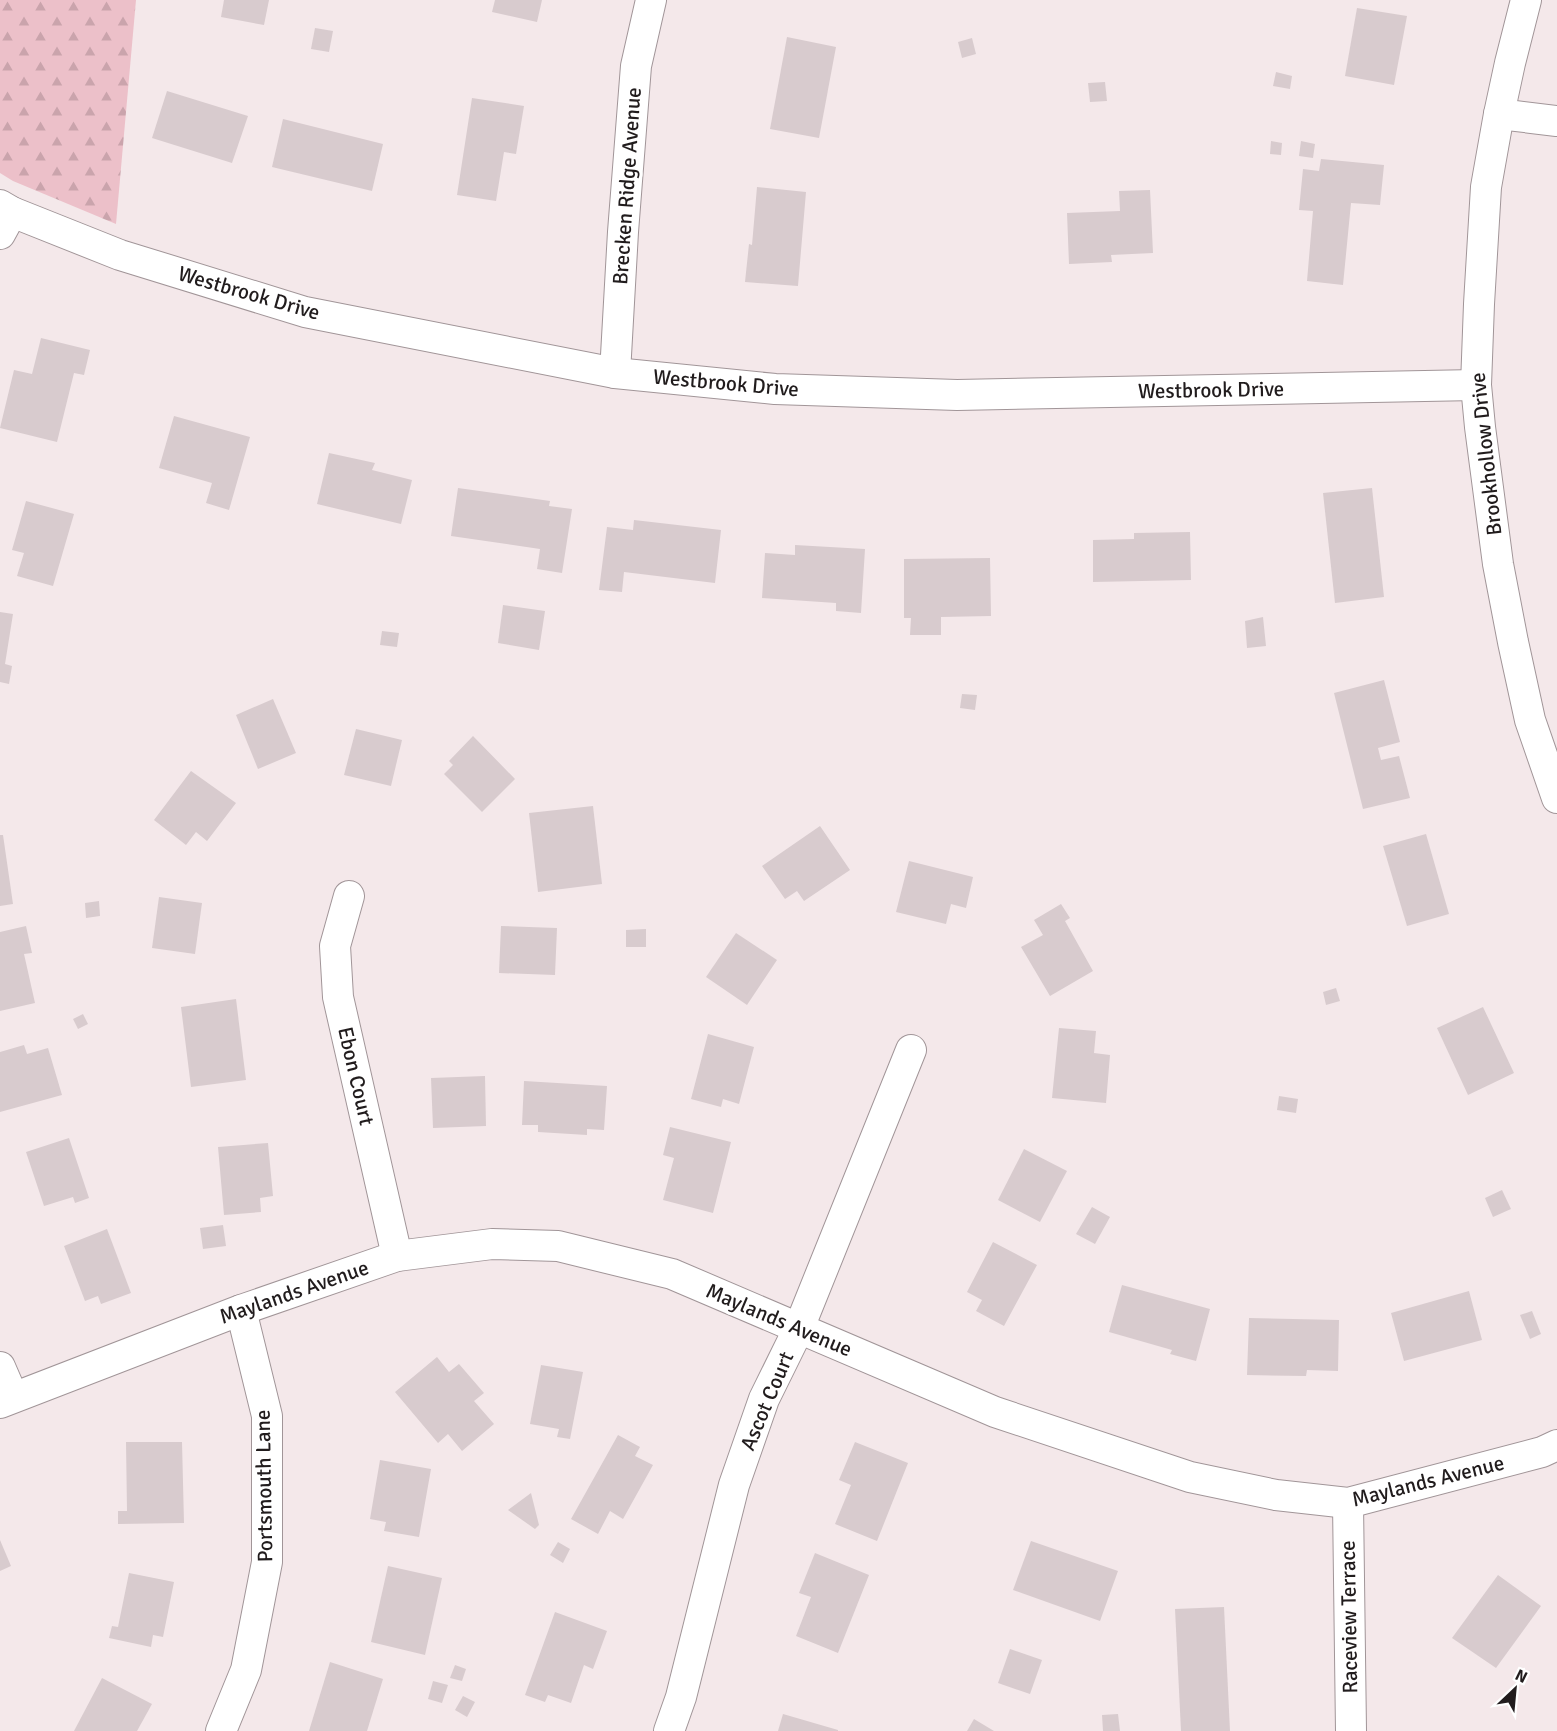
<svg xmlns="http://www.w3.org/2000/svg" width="1557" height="1731" font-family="Signika,sans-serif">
<defs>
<pattern id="forest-firs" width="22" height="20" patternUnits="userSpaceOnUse" patternTransform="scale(1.5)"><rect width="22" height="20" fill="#ecc0c9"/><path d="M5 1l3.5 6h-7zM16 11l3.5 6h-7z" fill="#caa4ac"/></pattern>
</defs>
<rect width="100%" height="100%" fill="#f4e8ea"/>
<path fill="url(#forest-firs)" d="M0,0H136L116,224L13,181L0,173Z"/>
<g fill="#d8cbce">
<path d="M224,0H269L264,25L221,17Z"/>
<path d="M495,0H542L537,22L492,12Z"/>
<path d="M1357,8L1407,16L1394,85L1345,76Z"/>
<path d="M315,28L333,31L329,52L311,49Z"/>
<path d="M787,37L836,47L819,138L770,129Z"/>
<path d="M972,38L976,54L962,58L958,42Z"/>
<path d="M1276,72L1292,76L1290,89L1273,86Z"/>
<path d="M1105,82L1107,101L1090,102L1088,83Z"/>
<path d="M167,91L248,116L232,163L152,138Z"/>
<path d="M472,98L524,106L516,154L504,152L496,201L457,195Z"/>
<path d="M283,119L383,144L372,191L272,167Z"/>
<path d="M1271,141L1282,143L1281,155L1270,154Z"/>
<path d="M1301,141L1315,144L1313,158L1299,156Z"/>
<path d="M1321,159L1384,165L1380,205L1351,203L1343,285L1307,281L1313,211L1299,210L1303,169L1319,171Z"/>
<path d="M757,187L806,192L798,286L745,282L749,244L752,245Z"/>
<path d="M1150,190L1153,253L1111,255L1112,262L1069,264L1067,213L1120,211L1119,191Z"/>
<path d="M41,338L90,350L84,375L74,373L57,442L0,428L14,370L32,374Z"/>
<path d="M174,416L250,437L229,510L206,503L212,483L159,468Z"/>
<path d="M329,453L375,463L372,470L412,480L401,524L317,504Z"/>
<path d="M458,488L550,501L549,506L572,509L562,573L537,569L540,549L451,536Z"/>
<path d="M1372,488L1384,597L1335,603L1323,493Z"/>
<path d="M26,501L74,514L53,586L17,576L24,553L12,550Z"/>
<path d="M634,520L721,530L715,583L624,572L622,592L599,590L607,527L633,530Z"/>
<path d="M1190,532L1191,580L1093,582V540L1134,539V533Z"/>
<path d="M795,545L865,549L861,613L836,611V603L762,598L765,553L795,555Z"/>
<path d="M990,558L991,616L941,617V635H910L911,618H904V559Z"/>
<path d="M503,605L545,611L539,650L498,643Z"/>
<path d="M0,612L13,614L5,664L12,666L9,684L0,682Z"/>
<path d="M1263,617L1266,646L1247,648L1245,621Z"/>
<path d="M382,631L399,633L397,647L380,645Z"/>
<path d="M1384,680L1400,742L1378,748L1381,760L1399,756L1410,798L1363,809L1334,693Z"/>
<path d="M962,694L977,695L975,710L960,708Z"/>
<path d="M273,699L296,753L258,769L236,715Z"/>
<path d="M356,729L402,740L391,786L344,775Z"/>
<path d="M473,736L515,779L482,812L444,774L453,765L449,761Z"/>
<path d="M191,771L236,803L207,841L196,832L186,845L154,820Z"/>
<path d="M593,806L602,884L538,892L529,813Z"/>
<path d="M820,826L850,870L804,901L797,891L785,899L762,866Z"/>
<path d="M1426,834L1449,914L1407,926L1383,846Z"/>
<path d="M0,835H3L13,904L0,906Z"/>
<path d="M909,861L973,877L966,908L951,904L946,924L896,912Z"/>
<path d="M159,897L202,903L195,954L152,948Z"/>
<path d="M99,901L100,916L86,918L85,903Z"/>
<path d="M1061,904L1070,918L1065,921L1093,971L1050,996L1021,947L1043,935L1034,920Z"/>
<path d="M26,926L32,953L24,954L35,1003L0,1011V932Z"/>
<path d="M501,926L557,928L555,975L499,973Z"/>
<path d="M646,929V947H626V930Z"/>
<path d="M736,933L777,960L747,1005L706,977Z"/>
<path d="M1336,988L1340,1001L1326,1005L1323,992Z"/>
<path d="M236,999L246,1080L191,1087L181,1007Z"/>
<path d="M1483,1007L1514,1073L1468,1095L1437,1028Z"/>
<path d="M83,1014L88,1024L78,1029L73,1019Z"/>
<path d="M1059,1028L1096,1031L1094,1053L1110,1055L1106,1103L1052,1098Z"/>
<path d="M708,1034L754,1047L739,1104L723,1099L721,1107L691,1099Z"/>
<path d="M24,1045L27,1054L48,1048L62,1095L0,1112V1052Z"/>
<path d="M485,1076L486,1126L433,1128L431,1078Z"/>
<path d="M524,1081L607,1086L604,1130L587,1129V1135L538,1132V1125H522Z"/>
<path d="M1279,1096L1298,1099L1296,1113L1277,1110Z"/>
<path d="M670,1127L731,1142L713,1213L663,1200L674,1158L663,1155Z"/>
<path d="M69,1138L89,1198L75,1203L73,1197L44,1206L26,1152Z"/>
<path d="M268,1143L273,1196L260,1198L261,1212L224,1215L218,1147Z"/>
<path d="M1024,1149L1067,1171L1040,1222L998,1200Z"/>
<path d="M1502,1190L1511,1209L1493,1217L1485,1198Z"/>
<path d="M1092,1207L1110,1217L1095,1244L1076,1234Z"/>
<path d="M223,1225L226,1246L203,1249L200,1228Z"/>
<path d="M107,1229L131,1293L101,1304L98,1296L85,1301L64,1246Z"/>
<path d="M993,1242L1037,1265L1004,1326L976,1311L982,1300L967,1292Z"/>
<path d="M1122,1285L1210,1309L1196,1361L1170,1354L1172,1350L1109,1332Z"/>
<path d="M1469,1291L1482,1340L1404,1361L1391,1313Z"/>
<path d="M1532,1311L1541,1334L1530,1339L1520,1315Z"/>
<path d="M1249,1318L1339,1320L1338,1371L1307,1370L1306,1376L1247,1375Z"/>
<path d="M437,1357L449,1372L459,1364L484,1393L474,1401L494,1424L462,1451L448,1434L438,1443L395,1392Z"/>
<path d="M541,1365L583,1372L570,1439L557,1437L559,1429L530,1424Z"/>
<path d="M618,1435L640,1447L635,1456L653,1465L623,1519L610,1511L598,1534L571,1519Z"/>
<path d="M126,1442H182L184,1523L118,1524V1511H127Z"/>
<path d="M855,1442L908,1463L877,1541L835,1524L851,1485L839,1480Z"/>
<path d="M380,1460L431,1469L419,1537L384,1531L386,1522L370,1519Z"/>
<path d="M531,1493L539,1525L535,1529L508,1510Z"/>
<path d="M0,1540L11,1566L0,1571Z"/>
<path d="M1031,1541L1118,1571L1100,1621L1013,1590Z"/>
<path d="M558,1542L570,1549L563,1563L550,1555Z"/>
<path d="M815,1553L869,1575L838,1653L796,1636L811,1597L799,1593Z"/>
<path d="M388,1566L442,1578L425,1655L371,1642Z"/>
<path d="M129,1573L174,1582L163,1637L153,1635L151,1647L109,1638L112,1626L118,1627Z"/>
<path d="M1498,1575L1541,1606L1496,1668L1452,1638Z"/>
<path d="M1224,1607L1230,1731H1181L1175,1609Z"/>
<path d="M555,1612L607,1631L593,1669L584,1665L571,1703L548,1695L545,1702L525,1695Z"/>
<path d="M1010,1649L1042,1660L1030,1694L998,1683Z"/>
<path d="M330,1662L383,1679L367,1731H309Z"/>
<path d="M455,1665L466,1669L462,1681L450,1678Z"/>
<path d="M102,1678L152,1704L137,1731H74Z"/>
<path d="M433,1681L448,1685L442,1703L428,1699Z"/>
<path d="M463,1696L475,1702L467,1717L455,1710Z"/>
<path d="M783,1714L838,1730V1731H778Z"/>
<path d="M1118,1714L1120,1731H1103L1102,1715Z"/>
<path d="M974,1719L994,1731H967Z"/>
</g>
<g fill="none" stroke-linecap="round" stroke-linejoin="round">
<defs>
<g id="minor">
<path d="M1526,0L1510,63L1499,114L1486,187L1479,304L1476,385L1480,427L1498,564L1513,642L1530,720L1557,798"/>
<path d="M1499,114L1557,121"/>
<path d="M0,205L12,212L120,255L305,312L615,373L775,389L957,395L1476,385"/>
<path d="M0,234L12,212"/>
<path d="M615,373L623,232L636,66L651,0"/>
<path d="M349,896L335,946L338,997L397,1256"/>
<path d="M0,1367L13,1397"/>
<path d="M0,1403L241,1310L397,1256L492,1244L558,1246L672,1274L995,1412L1190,1477L1276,1495L1348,1503L1542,1452L1557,1445"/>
<path d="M1348,1503L1351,1731"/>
<path d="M221,1731L246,1670L267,1562V1416L241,1310"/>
<path d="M669,1731L681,1697L734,1485L764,1399L799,1328L911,1050"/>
</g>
</defs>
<use href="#minor" stroke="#a19598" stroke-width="32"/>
<use href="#minor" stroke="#fff" stroke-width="30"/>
</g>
<g text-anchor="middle" stroke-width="6" stroke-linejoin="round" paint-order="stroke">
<g font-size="21" fill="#211c1d" stroke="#fff">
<text transform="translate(627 186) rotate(-86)" y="7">Brecken Ridge Avenue</text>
<text transform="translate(249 293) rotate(16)" y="7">Westbrook Drive</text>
<text transform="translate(726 383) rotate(5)" y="7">Westbrook Drive</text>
<text transform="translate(1211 390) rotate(-1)" y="7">Westbrook Drive</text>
<text transform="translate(1486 454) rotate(-96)" y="7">Brookhollow Drive</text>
<text transform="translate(356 1076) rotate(77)" y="7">Ebon Court</text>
<text transform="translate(294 1292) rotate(-19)" y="7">Maylands Avenue</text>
<text transform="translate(779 1320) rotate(23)" y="7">Maylands Avenue</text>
<text transform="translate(767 1401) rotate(-67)" y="7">Ascot Court</text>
<text transform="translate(1428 1481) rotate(-14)" y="7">Maylands Avenue</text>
<text transform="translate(264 1486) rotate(-91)" y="7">Portsmouth Lane</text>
<text transform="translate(1349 1617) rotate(-91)" y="7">Raceview Terrace</text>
</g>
</g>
<g transform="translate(1515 1689) rotate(26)" stroke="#ffffff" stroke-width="4.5" paint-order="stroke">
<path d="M0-4.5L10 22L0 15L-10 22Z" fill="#211c1d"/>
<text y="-9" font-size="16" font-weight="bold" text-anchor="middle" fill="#211c1d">N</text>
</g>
</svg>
